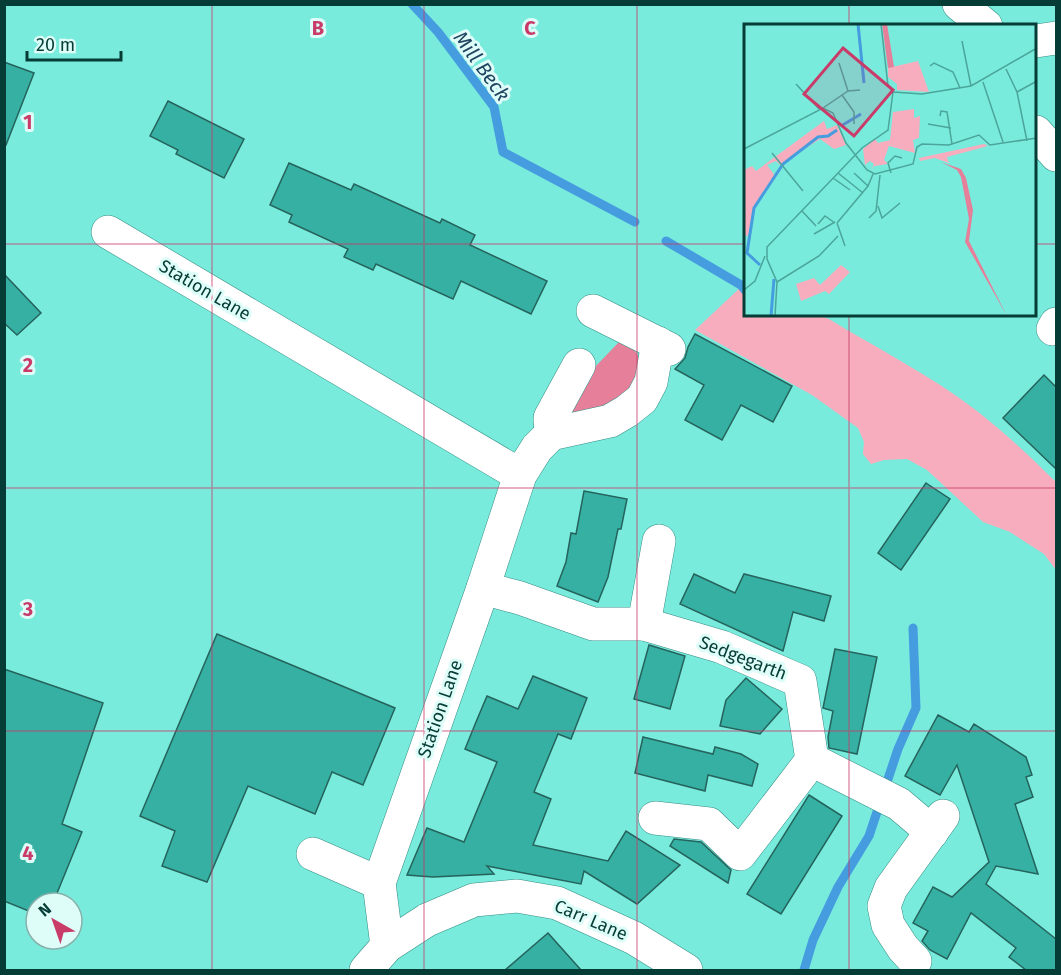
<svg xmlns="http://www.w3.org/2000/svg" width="1061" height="975" font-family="'Fira Sans',sans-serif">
<rect width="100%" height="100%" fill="#79ebdd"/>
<path fill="#f7adbd" d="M742,286L746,289V315H818L829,319C878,349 932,376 977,411C1005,433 1031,457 1056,482V570L1044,554L1010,532L983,522L927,470L907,459L884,460L871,464L863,454L864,442L858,428L812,395L695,330Z"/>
<path fill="#e67f99" d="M619,342C647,344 645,386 626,397C614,405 591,410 577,415L563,408L594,368Z"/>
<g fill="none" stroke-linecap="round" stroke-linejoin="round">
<g stroke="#459cdf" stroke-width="9">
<path d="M412,4L438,32L494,107L503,152L635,222"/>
<path d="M666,241L741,285L746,291"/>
<path d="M804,970L813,940L838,887L869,836L898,749L916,708L913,628"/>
</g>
</g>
<g fill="#36b0a3" stroke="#25635c" stroke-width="1.5">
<path d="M4,62L34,73L6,145H4Z"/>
<path d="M168,101L244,139L224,178L176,154L178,150L150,136Z"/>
<path d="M289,163L351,190L354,184L440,223L442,219L475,235L470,245L547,281L531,314L461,281L453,299L376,264L373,270L344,257L348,249L289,222L292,215L270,205Z"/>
<path d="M4,274L41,313L17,335L4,323Z"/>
<path d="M695,334L792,386L773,422L741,405L722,440L685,420L704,385L675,369L685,358L688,347Z"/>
<path d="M1044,375L1056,387V469L1003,418Z"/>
<path d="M926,483L950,499L901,570L878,553Z"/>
<path d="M584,491L627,499L621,529H618L608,577L598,602L557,586L566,562L571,533L576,534Z"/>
<path d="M694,574L735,593L744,574L831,596L824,621L793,612L783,651L680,604Z"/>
<path d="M217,634L395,708L363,785L332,772L315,814L248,786L207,882L162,866L175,831L140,816Z"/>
<path d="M649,645L685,656L670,709L634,699Z"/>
<path d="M835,649L877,657L857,754L829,748L828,737L833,711L823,708Z"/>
<path d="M4,669L103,703L62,824L82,832L53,903H36V914L4,901Z"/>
<path d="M533,676L587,698L571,739L558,734L534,792L551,799L533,845L608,861L626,831L680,865L637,904L584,871L581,884L487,866L494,874L433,877L407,875L427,828L464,842L497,762L465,749L476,722L487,696L518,709Z"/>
<path d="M746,678L782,709L760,734L720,726L726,700Z"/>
<path d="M938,715L969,732L974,724L1026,757L1032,775L1026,777L1033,797L1015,804L1038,874L996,866L986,884L1056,939V970H1026L1009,957L1016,948L971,913L947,959L930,950L922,941L928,931L913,923L933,887L952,897L989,862L957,765L940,795L905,776Z"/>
<path d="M643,737L713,754L715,747L741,754L758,764L752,786L708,775L705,791L635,773Z"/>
<path d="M809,795L842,816L781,914L747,894Z"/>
<path d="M674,839L701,842L731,870L728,883L670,846Z"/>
<path d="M548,933L581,970H505Z"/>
</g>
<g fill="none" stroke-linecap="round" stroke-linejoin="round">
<defs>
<g id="minor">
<path d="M959,4L986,26"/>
<path d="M1036,41L1056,38"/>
<path d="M1036,132L1056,155"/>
<path d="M108,232L520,475"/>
<path d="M593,311L669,349"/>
<path d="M1053,329L1056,324"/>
<path d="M551,434L550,418L579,365"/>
<path d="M483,588L520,598L593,624H644L722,647L800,681L812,760L899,804L932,832"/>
<path d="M644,624L659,541"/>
<path d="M655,818L709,824L740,854L812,760"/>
<path d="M313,854L379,883"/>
<path d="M387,946L379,883L483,588L520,475L537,448L551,434L610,421L627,411L642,399L651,382L658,343"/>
<path d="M915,961L903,948L888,925L884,906L891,888L943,816"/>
<path d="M366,970L387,946L427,920L474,900L517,896L557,903L634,938L686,970"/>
</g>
</defs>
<use href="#minor" stroke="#348d83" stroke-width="34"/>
<use href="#minor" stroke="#fff" stroke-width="33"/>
</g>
<path fill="none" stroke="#c93c6a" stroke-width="1.5" stroke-opacity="0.55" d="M212,4V970M424,4V970M637,4V970M849,4V26M4,244H746M1036,244H1056M849,315V970M4,488H1056M4,731H1056"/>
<g text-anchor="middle" stroke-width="6" stroke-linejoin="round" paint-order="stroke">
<g font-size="18" fill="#063c36" stroke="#defdf8">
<text transform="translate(205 290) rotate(30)" y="6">Station Lane</text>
<text transform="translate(743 658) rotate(21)" y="6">Sedgegarth</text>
<text transform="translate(440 709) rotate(-71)" y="6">Station Lane</text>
<text transform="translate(591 920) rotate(23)" y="6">Carr Lane</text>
</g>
<g font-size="20" font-style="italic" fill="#204460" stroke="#defdf8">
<text transform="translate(482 66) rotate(54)" y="7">Mill Beck</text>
</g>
</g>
<g transform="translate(744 24)">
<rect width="292" height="292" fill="#79ebdd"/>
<path d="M174,37L185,68L153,66V60L144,53V44ZM170,85V94L176,92L175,114L169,116L171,129L145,122L140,136L144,140L130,142L127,147L130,140L126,137L121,141L119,125L131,115L134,119L146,116L149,88ZM80,97L83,105L93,101L102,121L90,125L76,115L36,141L32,137L23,141L32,153L10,184L4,212L0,211V146L8,142L12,147ZM240,120L244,122L203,133L205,139L191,134L176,137L175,134ZM97,241L106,248L85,270L81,267L57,277L52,260L70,254L76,261Z" fill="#f7adbd"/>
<path d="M138,0H143L150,43L144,44ZM197,138L217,145L222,154L229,186L225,217L263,292L221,218L225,195L217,153L213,146Z" fill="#e67f99"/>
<path fill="none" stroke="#459cdf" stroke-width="3" d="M114,0L120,59M97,102L117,90M16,241L3,229L10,184L39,140L74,113L84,112L93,106M27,292L30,255"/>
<path fill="none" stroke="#4ba59a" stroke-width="1.5" d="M137,0L144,62L149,68M218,17L227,62M95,39L104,67M186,42L190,39L209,48L216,64M262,45L273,68L283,117M239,58L259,118M52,60L75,85M149,68L178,70L227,62L293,24M273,68L293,57M98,71L110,88V100M79,84L104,67L116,66M196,92L197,87L203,88L208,120M184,100L207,104M0,125L79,84L89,89L102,119L123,146L131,150L169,140L173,123L178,120L205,121L235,111L246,121L293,114M28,129L59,167M94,149L119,169M110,149L124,162M147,149L144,139L151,132L158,134M89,154L106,166M134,182L138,194L156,179M58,187L72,202M125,194L132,187L136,151M93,199L124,162L129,150M93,199L101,222M74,200L81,192L91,199M70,210L91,198M33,258L75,232L94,212M0,266L11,257L21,232M31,292L33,258L23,235V223L118,124L144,106L149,68"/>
<path fill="#c93c6a" fill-opacity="0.15" stroke="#c93c6a" stroke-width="3" d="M99,24L149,66L110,112L60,70Z"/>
<rect width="292" height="292" fill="none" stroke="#063c36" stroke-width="3"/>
</g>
<g font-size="20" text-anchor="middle" font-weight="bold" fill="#c93c6a" stroke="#defdf8" stroke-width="6" stroke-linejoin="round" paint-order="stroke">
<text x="318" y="35">B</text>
<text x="530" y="35">C</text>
<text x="28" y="129">1</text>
<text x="28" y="372">2</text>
<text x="28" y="616">3</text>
<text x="28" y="860">4</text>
</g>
<rect width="1061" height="975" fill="none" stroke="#063c36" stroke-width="12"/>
<g transform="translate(54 921) rotate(320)"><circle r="28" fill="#defdf8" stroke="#88b0aa" stroke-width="1.5"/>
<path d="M0-4.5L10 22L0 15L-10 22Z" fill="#c93c6a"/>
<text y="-9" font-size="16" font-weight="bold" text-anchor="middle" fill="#063c36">N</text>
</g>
<path d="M27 51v9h94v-9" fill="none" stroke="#063c36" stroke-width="3"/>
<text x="36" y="51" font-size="18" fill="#063c36" stroke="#defdf8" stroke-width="4.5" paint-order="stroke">20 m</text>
</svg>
